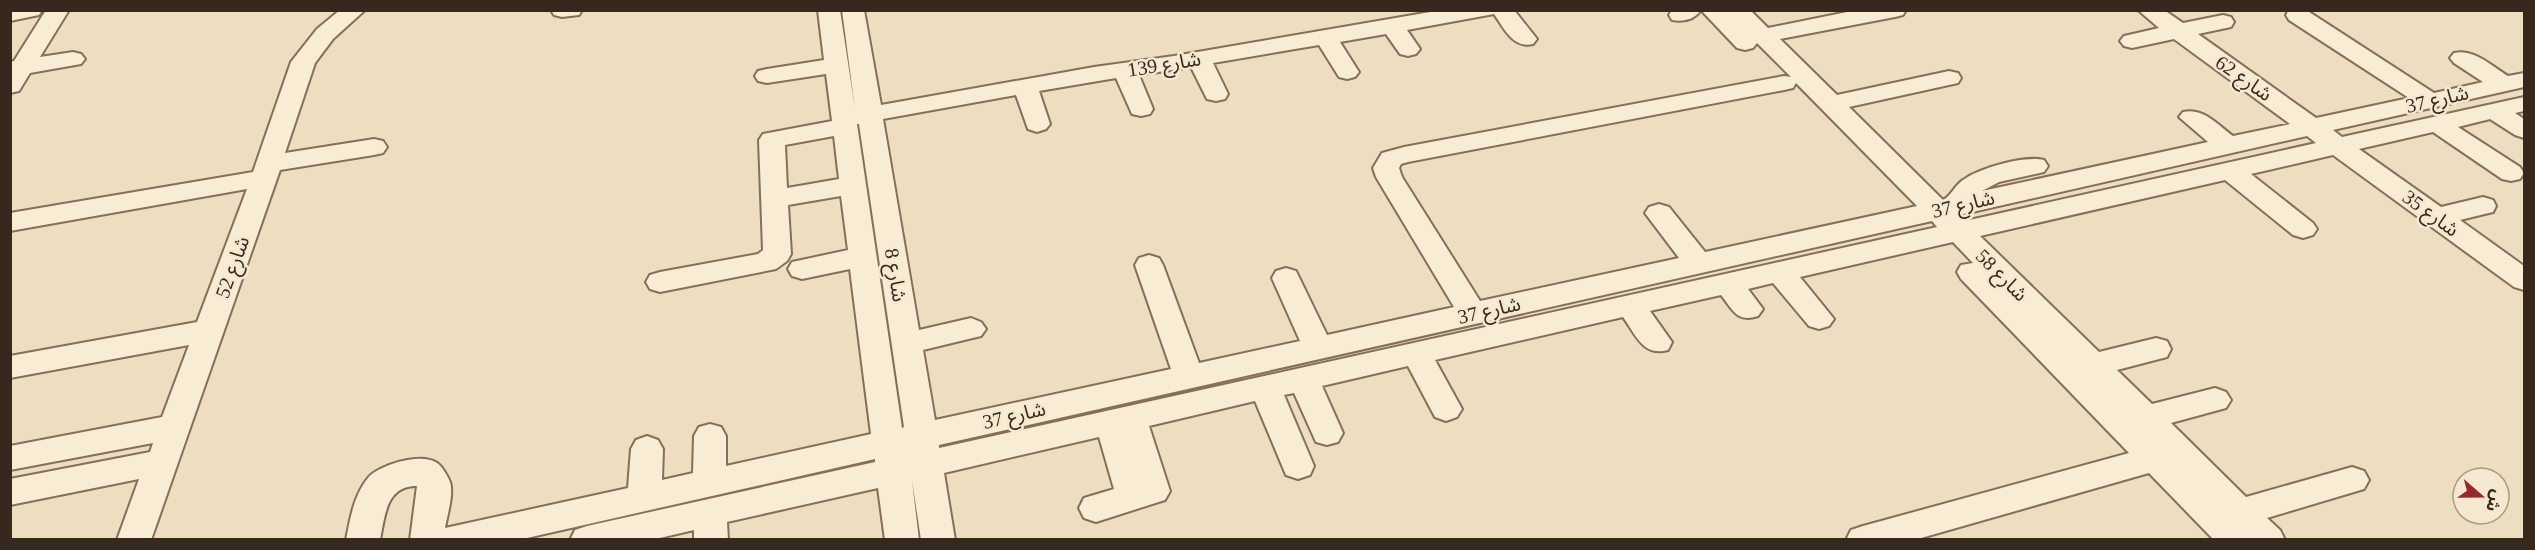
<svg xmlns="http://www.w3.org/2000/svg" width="2535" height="550" font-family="'Times New Roman','Noto Sans Arabic',serif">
<rect width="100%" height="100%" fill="#eddec1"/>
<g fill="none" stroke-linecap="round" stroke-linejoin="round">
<defs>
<g id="minor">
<path d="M10,10H42L39,15L10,21Z"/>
<path d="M46,10H69L40,57L73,52L81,54L85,59L81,64L30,73L19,91L10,93V62L14,61Z"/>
<path d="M340,10H365L333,39L315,63L285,153L374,139L383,141L387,147L383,153L374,155L280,170L151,540H117L139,479L10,505V479L150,452L153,443L10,470V446L162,417L189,345L10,378V356L197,322L247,189L10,231V213L253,172L291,62L317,29Z"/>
<path d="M551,10H582L579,15L562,17L554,15Z"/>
<path d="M818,10H840L855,109L842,10H864L881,105L1094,67L1174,56L1442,10H1514L1537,39L1533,44C1513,49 1504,28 1494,14L1407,30L1420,49L1416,54L1408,56L1400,54L1386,34L1340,42L1359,72L1355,77L1347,79L1339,77L1319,45L1213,63L1228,94L1225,99L1216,101L1207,99L1191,67L1139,75L1153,109L1150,114L1141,116L1132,114L1116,78L1039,91L1050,124L1046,129L1037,132L1028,129L1016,95L883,119L919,330L971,318L981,322L986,329L981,336L923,350L935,420L1171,369L1135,265L1139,258L1149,255L1159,258L1163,265L1199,363L1300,341L1272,278L1276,271L1286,268L1296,271L1327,335L1454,307L1376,177L1373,168L1382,153L1404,147L1784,76L1791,77L1757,43L1753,48L1745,50L1737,48L1701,10L1727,12L1726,10H1750L1768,28L1857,10H1906L1903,15L1895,17L1780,39L1837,95L1949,71L1958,73L1961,78L1958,83L1849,107L1943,200C1951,196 1955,185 1963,180C1979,168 2025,155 2044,160L2048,166L2044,172L1999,182L1982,191L2208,142L2179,117L2183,112C2203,107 2218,125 2233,136L2290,124L2174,39L2132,48L2124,46L2120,41L2124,36L2159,28L2138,10H2164L2183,23L2223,15L2231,17L2234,22L2231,27L2198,34L2316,118L2409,98L2289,20L2286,15L2289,10H2306L2434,93L2483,82L2454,63L2450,58L2454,53C2473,48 2492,66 2508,76L2524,73V87L2333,130L2342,137L2524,97V111L2515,113L2524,119V138L2515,135L2490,119L2458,127L2520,167L2524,173L2520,179L2511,181L2502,179L2433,132L2359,149L2441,207L2483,197L2493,200L2496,206L2493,212L2460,220L2524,266V290L2514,287L2333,155L2251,174L2313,223L2317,229L2313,235L2303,238L2293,235L2225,180L1980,236L2099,352L2156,338L2167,341L2171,349L2167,357L2117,370L2152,404L2215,388L2226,392L2231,400L2226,408L2171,423L2246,497L2352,467L2364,471L2369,480L2364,489L2267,518L2280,530L2285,540H2214L2149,473L1914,540H1846L1851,530L1863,526L2129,453L1961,279L1957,272L1961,265L1973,263L1953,242L1800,277L1834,319L1829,326L1819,329L1809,326L1773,283L1748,289L1763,309L1758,316C1737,323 1733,310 1721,295L1650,311L1672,342L1668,350C1643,357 1636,335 1623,317L1435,360L1462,409L1457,417L1446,421L1435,417L1408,366L1322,386L1343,433L1338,442L1327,445L1316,442L1294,393L1284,395L1314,466L1310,475L1298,479L1286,475L1255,401L1149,426L1170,491L1165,500L1096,522L1084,518L1079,508L1084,498L1114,489L1099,437L944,473L955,540H921L912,480L919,540H885L878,488L727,522L728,540H694V530L651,540H570L575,530L587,526L875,462V459L518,540H410L417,486C386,486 385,515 380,540H346C350,519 354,495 368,478C379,465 421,452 437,463C442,466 448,477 450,482C454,494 447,516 445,528L628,488L631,449L636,440L647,436L658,440L663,449L662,480L693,473L694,436L699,427L710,424L721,427L726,436V466L871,434L850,269L802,279L792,276L788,269L792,262L848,250L841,196L788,205L791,254L787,261L776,269L660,292L650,289L646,282L650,275L660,272L758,254L763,250L759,140L763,134L832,121L826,74L767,83L758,81L755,76L758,71L767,69L824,60ZM1796,83L1917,206L1705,252L1669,207L1659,204L1649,207L1645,213L1679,258L1480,301L1402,177L1399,168L1401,164L1408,162L1784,90L1793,88ZM857,124H859L904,427L902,428ZM834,136L839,179L787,188L785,145ZM2307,136L2316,143L1965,221L1959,215ZM1932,221L1937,227L939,448V445Z"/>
<path d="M1672,10H1701C1694,20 1683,22 1672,20L1669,15Z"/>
</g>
</defs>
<use href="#minor" stroke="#866f59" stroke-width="4"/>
<use href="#minor" fill="#f8ecd4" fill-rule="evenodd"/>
</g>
<g text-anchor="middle" stroke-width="5" stroke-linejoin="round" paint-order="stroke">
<g font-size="20" fill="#36281d" stroke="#f5e8d0">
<text transform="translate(1164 64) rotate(-9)" y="7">شارع 139</text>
<text transform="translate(2244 78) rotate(35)" y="7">شارع 62</text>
<text transform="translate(2437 99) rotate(-13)" y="7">شارع 37</text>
<text transform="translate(1963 204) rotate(-13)" y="7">شارع 37</text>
<text transform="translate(2431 213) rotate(36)" y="7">شارع 35</text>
<text transform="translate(232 267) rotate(-70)" y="7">شارع 52</text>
<text transform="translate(896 275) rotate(81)" y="7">شارع 8</text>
<text transform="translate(2002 275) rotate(45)" y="7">شارع 58</text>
<text transform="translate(1489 310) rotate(-13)" y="7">شارع 37</text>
<text transform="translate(1014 415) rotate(-13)" y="7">شارع 37</text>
</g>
</g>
<rect width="2535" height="550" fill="none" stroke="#36281d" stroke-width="24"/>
<g transform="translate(2481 496) rotate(110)"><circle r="28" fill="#f5e8d0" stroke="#a99b88" stroke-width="1.5"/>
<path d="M0-4.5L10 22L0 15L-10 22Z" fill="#942a30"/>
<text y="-9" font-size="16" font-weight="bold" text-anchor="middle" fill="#36281d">ش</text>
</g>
</svg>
